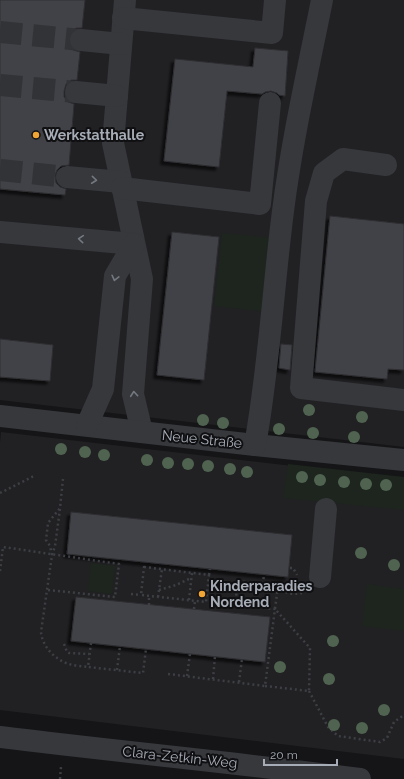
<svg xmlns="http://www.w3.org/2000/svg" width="404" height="779" font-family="Raleway,sans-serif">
<defs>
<filter id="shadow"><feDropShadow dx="-3.5" dy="3.5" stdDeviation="1" flood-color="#0009"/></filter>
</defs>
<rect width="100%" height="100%" fill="#151517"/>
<g fill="#212124">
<path d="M0,0H404V447L0,400Z"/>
<path d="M1,432L404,479V759L0,710V443Z"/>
</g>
<g fill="#1d251e">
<path d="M222,233L273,238L266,312L214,306Z"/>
<path d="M288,464L404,477V510L283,498Z"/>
<path d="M91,563L115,566L112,594L88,591Z"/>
<path d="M367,584L404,589V631L362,626Z"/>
</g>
<g fill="#414347" stroke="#2f2f33" filter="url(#shadow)">
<path d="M0,0H85L82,28H76L71,32L69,39V45L73,50L80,52L77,80H71L66,84L64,91V97L68,102L74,104L69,165L61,166L57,170L55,175L56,183L60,187L66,189L65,195L0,189Z"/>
<path d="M255,48L288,51L285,96L279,95L277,93L271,91L265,92L262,94L227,91L219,167L164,161L175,59L253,67Z"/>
<path d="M330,216L404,224V370L388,369L387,379L315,372Z"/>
<path d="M172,232L219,237L204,380L157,375Z"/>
<path d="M0,339L53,345L50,381L0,377Z"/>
<path d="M281,344L292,345L290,370L279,368Z"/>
<path d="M71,512L292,535L288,577L67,554Z"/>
<path d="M76,597L270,617L265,662L71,641Z"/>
</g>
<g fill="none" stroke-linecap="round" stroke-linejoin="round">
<g stroke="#323337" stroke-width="22" stroke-dasharray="22 11" stroke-linecap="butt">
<path d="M0,32L81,40"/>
<path d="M0,85L76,92"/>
<path d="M0,170L67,177"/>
</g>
<g stroke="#3c3f43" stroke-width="2.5" stroke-dasharray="2 3" stroke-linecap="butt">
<path d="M63,479L60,508L48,523L46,540L50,546L52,555L41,632C42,646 55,660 69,664C75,666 82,666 88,667"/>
<path d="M0,493L34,476"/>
<path d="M52,555L55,546L60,509"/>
<path d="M144,567L209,575L206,602L141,595Z"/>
<path d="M290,568H293L297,575"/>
<path d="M0,571L3,547L119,564L115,597L48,590"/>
<path d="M209,575L210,569"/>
<path d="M263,584L264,574"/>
<path d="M159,590L176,585L191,578"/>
<path d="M131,594L141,595"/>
<path d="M158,597L162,569"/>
<path d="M189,600L192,573"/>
<path d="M227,604L235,605"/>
<path d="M149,605V596"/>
<path d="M194,609L195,601"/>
<path d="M91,643L88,667L143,673L146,649"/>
<path d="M64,644L67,652L69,653L89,654"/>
<path d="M117,670L120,646"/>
<path d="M168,674L265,686L275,609L235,605L238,581L279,586C285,594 292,595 302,593"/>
<path d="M187,676L190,654"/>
<path d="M213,679L215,656"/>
<path d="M239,682L242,659"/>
<path d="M265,686L309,691L310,648L275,609L278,586"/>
<path d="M309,691L328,727L338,736L380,742L387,738L394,722L404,715"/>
<path d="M60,779L61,767"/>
</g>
<g stroke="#36383c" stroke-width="22">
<path d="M125,0L113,143L142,279L133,394L142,432"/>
<path d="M123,18L272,33L275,0"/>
<path d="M81,40L121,44"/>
<path d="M76,92L117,96"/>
<path d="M386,165L343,159L324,173L316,201L301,388L404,400"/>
<path d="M67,177L121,182"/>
<path d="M122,188L260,204L270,103"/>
<path d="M0,232L134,244"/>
<path d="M0,416L255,445L404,460"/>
<path d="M87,425L103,389L115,276L134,244"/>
<path d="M255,445C269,368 273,289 283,211C292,140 308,70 322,0"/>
<path d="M320,577L326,509"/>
<path d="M0,737C120,752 241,763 360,779"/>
</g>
</g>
<g fill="#4f6350">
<circle cx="309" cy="410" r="6"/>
<circle cx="362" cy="417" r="6"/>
<circle cx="203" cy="420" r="6"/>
<circle cx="223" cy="423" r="6"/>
<circle cx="279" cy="429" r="6"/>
<circle cx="313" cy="433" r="6"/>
<circle cx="354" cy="437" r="6"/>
<circle cx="61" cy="449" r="6"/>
<circle cx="85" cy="452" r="6"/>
<circle cx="104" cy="455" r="6"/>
<circle cx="147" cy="460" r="6"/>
<circle cx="168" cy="463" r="6"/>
<circle cx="188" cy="464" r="6"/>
<circle cx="208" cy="466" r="6"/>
<circle cx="230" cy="469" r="6"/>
<circle cx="247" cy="472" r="6"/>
<circle cx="302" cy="477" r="6"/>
<circle cx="320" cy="480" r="6"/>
<circle cx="344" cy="482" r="6"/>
<circle cx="366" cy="484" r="6"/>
<circle cx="386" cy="485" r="6"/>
<circle cx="361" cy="553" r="6"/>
<circle cx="394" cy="565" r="6"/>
<circle cx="333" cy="641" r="6"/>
<circle cx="280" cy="667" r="6"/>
<circle cx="329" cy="679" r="6"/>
<circle cx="384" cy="710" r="6"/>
<circle cx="334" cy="725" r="6"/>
<circle cx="362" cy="728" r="6"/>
</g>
<defs><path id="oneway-chevron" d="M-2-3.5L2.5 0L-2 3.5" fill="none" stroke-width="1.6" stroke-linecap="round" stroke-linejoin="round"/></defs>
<g stroke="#747880">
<use href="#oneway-chevron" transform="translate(94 180) rotate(6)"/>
<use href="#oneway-chevron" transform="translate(81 239) rotate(-175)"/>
<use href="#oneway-chevron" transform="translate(115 278) rotate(104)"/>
<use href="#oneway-chevron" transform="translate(134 394) rotate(-95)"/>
</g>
<g fill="#f0a534" stroke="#101012" stroke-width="1.5">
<circle cx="36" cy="135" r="4"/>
<circle cx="202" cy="594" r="4"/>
</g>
<g text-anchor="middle" stroke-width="4" stroke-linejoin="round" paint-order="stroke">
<g font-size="14" font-weight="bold" fill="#a7adb7" stroke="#101012" text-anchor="start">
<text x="44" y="140">Werkstatthalle</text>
<text x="210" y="591">Kinderparadies<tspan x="210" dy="16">Nordend</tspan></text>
</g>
<g font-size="14" fill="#a7adb7" stroke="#101012">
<text transform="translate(202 439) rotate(6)" y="5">Neue Straße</text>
<text transform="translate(180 757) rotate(6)" y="5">Clara-Zetkin-Weg</text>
</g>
</g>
<path d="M264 759v6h73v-6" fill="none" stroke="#a7adb7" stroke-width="2"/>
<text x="270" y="759" font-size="12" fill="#a7adb7" stroke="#101012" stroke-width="3" paint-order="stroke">20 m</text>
</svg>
